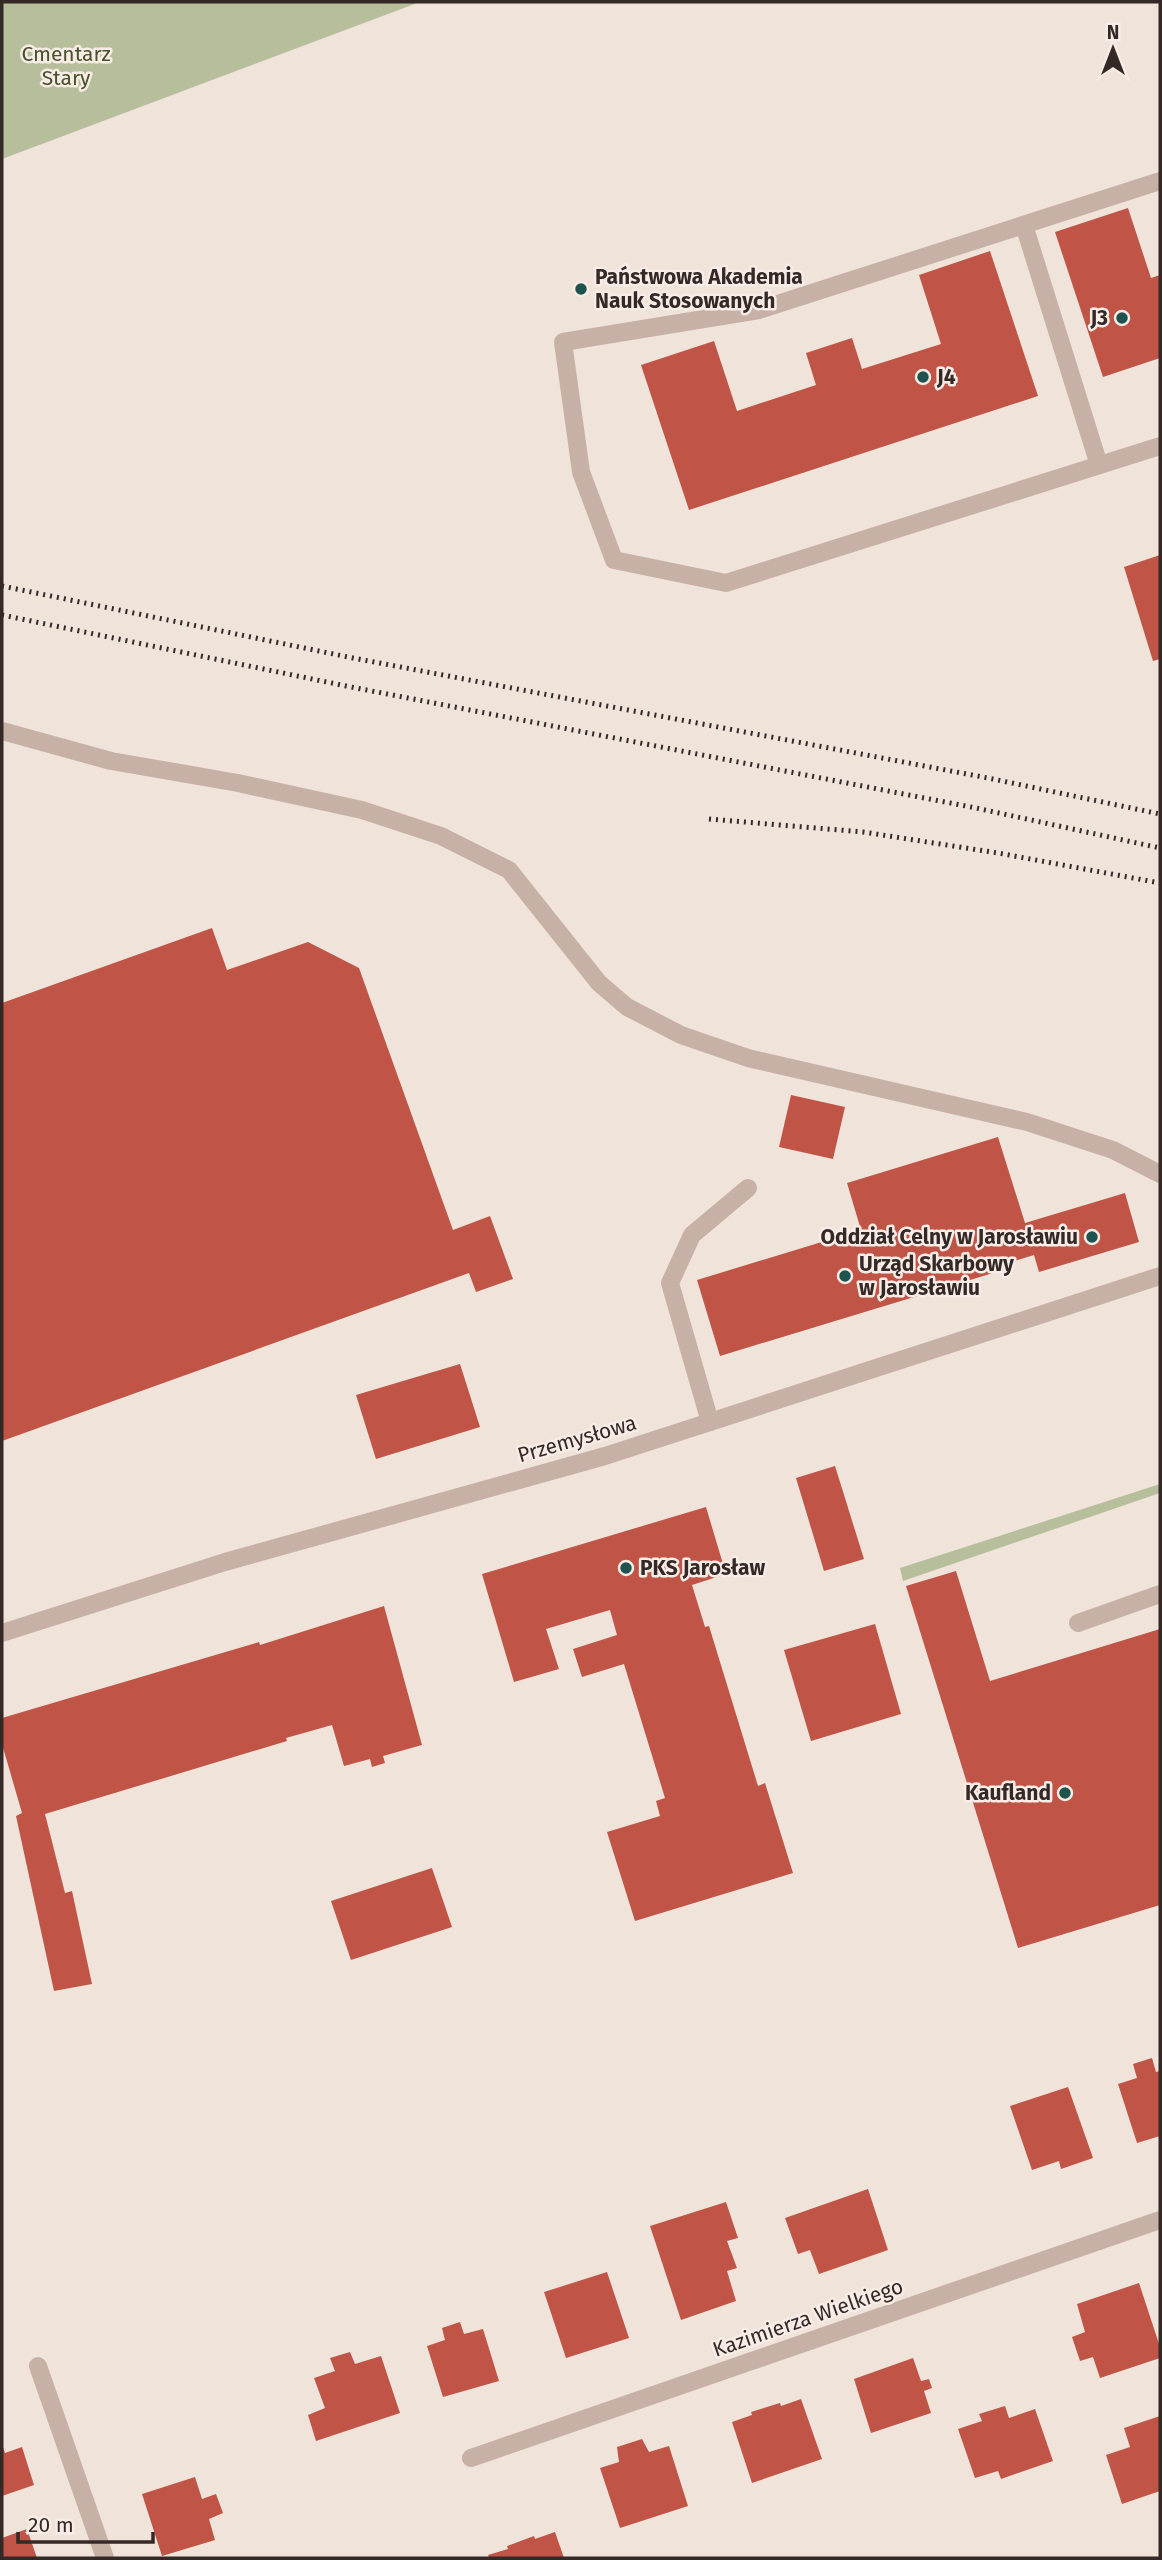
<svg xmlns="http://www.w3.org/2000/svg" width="1162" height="2560" font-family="'Fira Sans',sans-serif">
<rect width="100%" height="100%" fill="#f0e3da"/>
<g fill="#b7be9b">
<path d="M2,2H420L2,159Z"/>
<path d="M1160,1484V1493L903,1581L900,1568Z"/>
</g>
<g fill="#c05547">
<path d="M1128,208L1151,278L1160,275V358L1103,377L1055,232Z"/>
<path d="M990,251L1038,396L689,510L641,365L714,341L737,411L816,385L806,353L852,338L862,369L941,344L919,275Z"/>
<path d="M1160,555V659L1153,661L1124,567Z"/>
<path d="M212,928L227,970L308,942L359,968L453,1230L490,1216L513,1279L476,1292L469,1273L2,1441V1003Z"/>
<path d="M791,1095L845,1107L833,1159L779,1147Z"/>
<path d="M998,1137L1025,1223L1125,1193L1139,1242L1039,1272L1034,1255L991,1268L993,1273L720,1356L697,1280L861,1230L847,1183Z"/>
<path d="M460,1364L480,1427L376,1459L356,1395Z"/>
<path d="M835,1466L864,1559L824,1571L796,1478Z"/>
<path d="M706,1507L726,1574L692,1585L705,1627L709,1626L758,1786L765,1783L793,1873L635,1921L607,1832L660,1816L656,1801L665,1798L624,1664L582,1677L573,1649L617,1635L610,1610L546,1629L559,1669L514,1682L482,1574Z"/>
<path d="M956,1571L990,1681L1160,1629V1905L1018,1948L906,1586Z"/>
<path d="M384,1606L422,1745L383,1756L385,1763L372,1767L370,1759L344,1766L332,1725L286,1738L287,1741L45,1814L65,1893L72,1891L92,1984L54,1991L16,1816L22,1813L2,1744V1718L259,1642L260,1645Z"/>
<path d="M875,1624L901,1714L811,1741L784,1650Z"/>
<path d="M432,1868L452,1927L351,1960L331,1901Z"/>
<path d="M1152,2058L1156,2072L1160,2071V2136L1137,2143L1118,2084L1137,2078L1133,2064Z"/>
<path d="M1068,2087L1093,2158L1061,2169L1059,2161L1032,2170L1010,2106Z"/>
<path d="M868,2189L888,2250L819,2274L810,2250L798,2254L785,2218Z"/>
<path d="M726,2202L738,2238L727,2241L737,2268L727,2271L736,2301L681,2320L650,2226Z"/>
<path d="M607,2272L629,2338L566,2358L544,2292Z"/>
<path d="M1139,2283L1160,2347V2358L1100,2378L1093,2357L1080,2361L1072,2337L1085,2332L1077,2304Z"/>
<path d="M460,2322L464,2334L483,2329L499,2381L443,2397L427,2346L445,2340L442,2328Z"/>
<path d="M350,2352L355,2364L381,2356L400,2413L316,2441L308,2415L325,2408L314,2378L335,2371L330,2358Z"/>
<path d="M913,2358L921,2381L929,2379L932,2388L924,2391L931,2413L871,2433L854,2379Z"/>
<path d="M801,2399L822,2459L752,2483L732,2422L752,2415L751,2412L780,2403L781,2406Z"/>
<path d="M1005,2406L1009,2418L1035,2409L1053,2461L1001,2479L998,2471L975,2478L958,2429L982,2421L979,2414Z"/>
<path d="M1160,2416V2491L1122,2504L1106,2455L1130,2447L1124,2428Z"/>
<path d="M642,2439L649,2452L669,2446L688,2506L620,2528L600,2468L619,2462L617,2447Z"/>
<path d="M2,2444L5,2453L22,2447L34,2485L2,2496Z"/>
<path d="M195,2477L202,2499L216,2494L223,2513L209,2519L215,2540L162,2556L142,2494Z"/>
<path d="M27,2529L37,2558H2V2538Z"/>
<path d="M555,2532L564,2558H489L488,2555L508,2549L507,2546L534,2536L535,2539Z"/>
</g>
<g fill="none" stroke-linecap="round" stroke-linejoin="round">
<g stroke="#c7b1a6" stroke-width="18">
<path d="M1160,181L759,310L563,342L581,472L614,560L726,583L1160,446"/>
<path d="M1024,225L1099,465"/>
<path d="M2,731L111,761L238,783L362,810L441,836L509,870L599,983L627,1007L681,1035L748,1058L1027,1122L1113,1150L1160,1174"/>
<path d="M710,1422L670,1283L692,1235L748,1188"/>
<path d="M1078,1623L1160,1594"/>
<path d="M2,1633L225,1562L605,1456L1160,1276"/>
<path d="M38,2366L105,2558"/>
<path d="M471,2458L1160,2220"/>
</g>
<g stroke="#342927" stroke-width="5" stroke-dasharray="2 5" stroke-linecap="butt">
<path d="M2,586L353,658L988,778L1160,814"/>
<path d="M2,615L346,686L976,808L1160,848"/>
<path d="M709,819L863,832L998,853L1160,883"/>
</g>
</g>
<g fill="#1e5350" stroke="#f8ede6" stroke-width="2.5">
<circle cx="581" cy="289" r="7"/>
<circle cx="1122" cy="318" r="7"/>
<circle cx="923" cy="377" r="7"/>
<circle cx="1092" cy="1237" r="7"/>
<circle cx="845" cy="1276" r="7"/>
<circle cx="626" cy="1568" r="7"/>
<circle cx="1065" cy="1793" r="7"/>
</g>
<g text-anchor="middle" stroke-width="5" stroke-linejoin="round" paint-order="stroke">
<g font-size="21" fill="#48512c" stroke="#f8ede6">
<text x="66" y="61">Cmentarz<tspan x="66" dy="24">Stary</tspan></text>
</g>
<g font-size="21" font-weight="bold" fill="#342927" stroke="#f8ede6" text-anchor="start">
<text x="595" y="284">Państwowa Akademia<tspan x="595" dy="24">Nauk Stosowanych</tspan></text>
<text x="1108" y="325" text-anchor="end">J3</text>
<text x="937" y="384">J4</text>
<text x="1078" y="1244" text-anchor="end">Oddział Celny w Jarosławiu</text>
<text x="859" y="1271">Urząd Skarbowy<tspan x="859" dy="24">w Jarosławiu</tspan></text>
<text x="640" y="1575">PKS Jarosław</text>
<text x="1051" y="1800" text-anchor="end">Kaufland</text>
</g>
<g font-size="21" fill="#342927" stroke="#f8ede6">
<text transform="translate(577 1439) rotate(-16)" y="7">Przemysłowa</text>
<text transform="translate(808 2318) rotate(-19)" y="7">Kazimierza Wielkiego</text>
</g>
</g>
<rect width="1162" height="2560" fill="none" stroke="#342927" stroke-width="7"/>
<g transform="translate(1113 49)" stroke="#f8ede6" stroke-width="5" paint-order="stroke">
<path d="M0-5L12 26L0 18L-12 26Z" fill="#342927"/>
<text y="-10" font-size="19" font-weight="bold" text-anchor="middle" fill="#342927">N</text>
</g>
<path d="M18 2532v10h135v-10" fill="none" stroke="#342927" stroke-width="3.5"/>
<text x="28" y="2532" font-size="21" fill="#342927" stroke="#f8ede6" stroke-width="5" paint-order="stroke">20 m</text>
</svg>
